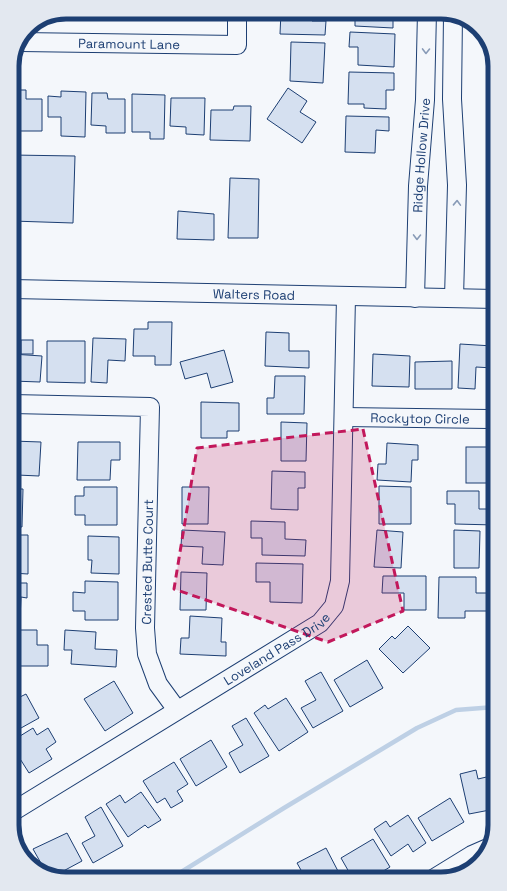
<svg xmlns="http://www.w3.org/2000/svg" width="507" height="891" font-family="'Space Grotesk',sans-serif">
<rect width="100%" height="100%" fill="#f4f7fb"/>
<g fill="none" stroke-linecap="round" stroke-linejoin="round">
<path stroke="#bed0e5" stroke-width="4.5" d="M170,879L284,808L417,728L456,710L495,707"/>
</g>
<g fill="#d5e0f0" stroke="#1d3f73">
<path d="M107,12H130V16L107,15Z"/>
<rect x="135" y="12" width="34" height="1"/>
<rect x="187" y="12" width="26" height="4"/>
<path d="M281,12H312V21H326L325,35L280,34Z"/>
<path d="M355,12H393V28L355,26Z"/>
<path d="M350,32L395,34L394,67L358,65V47H349Z"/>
<path d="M291,42L325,43L323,83L290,81Z"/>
<path d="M349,72L394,73V90H386V109L364,108V104H348Z"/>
<path d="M288,88L307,101L300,112L316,122L302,143L267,119Z"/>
<path d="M12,90H26V99H42V131H12Z"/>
<path d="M61,91L86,92L85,137L61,136V117H48V96L61,97Z"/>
<path d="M92,93H107L108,99H125V133H106V126L91,125Z"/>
<path d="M132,94L165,95L164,139H150V132H132Z"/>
<path d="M171,98H205L204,135L186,134V127L170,126Z"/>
<path d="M234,106H251L250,141L210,140L211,110H233Z"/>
<path d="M346,116L389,117V131L376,130L375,153L345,152Z"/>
<path d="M12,155L75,156L73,223L12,221Z"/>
<path d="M230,178L259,179L258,238H228Z"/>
<path d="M178,211L214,214V240L177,239Z"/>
<path d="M148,322H172L171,365H155V356H133L134,329H148Z"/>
<path d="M266,332L289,333V351H309V368L265,366Z"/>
<path d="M93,338L126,339L125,361L108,360L107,383L91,382Z"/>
<rect x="21" y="340" width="12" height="14"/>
<path d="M47,341H85V383L47,382Z"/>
<path d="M460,344L493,346V368L476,367L475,389L458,388Z"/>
<path d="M224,350L233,382L211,388L207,373L185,379L180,362Z"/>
<path d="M12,354L42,356L40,382L12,381Z"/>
<path d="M373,354L410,356L409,387L372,386Z"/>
<path d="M452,361V389H415V362Z"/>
<path d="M275,376H305L304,414H267V398H274Z"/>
<path d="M201,402L239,403V431H227V438H201Z"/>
<path d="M281,422L307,423L306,461H281Z"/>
<path d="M12,441L41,442L39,476L17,475L18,458H12Z"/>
<path d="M78,442H120V460H111L110,480H77Z"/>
<path d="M387,443L418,445V460H412L411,482L377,480L378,464H386Z"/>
<rect x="466" y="447" width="29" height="36"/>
<path d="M272,471L305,472V488H298V510L271,509Z"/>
<path d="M379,486L411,487V524H379Z"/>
<path d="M84,487H117V525H85V515H75V496H84Z"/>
<path d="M182,487H209L208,524H182Z"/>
<path d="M12,489H23L22,527L12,526Z"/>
<path d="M447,491H479V509H495V525L455,524V504H447Z"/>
<path d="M251,521L285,522V539L306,540L305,556L262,555V538H251Z"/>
<path d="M182,530L225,532L223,565L202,564L203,547L181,546Z"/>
<path d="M377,530L403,532L401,568L374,567Z"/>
<path d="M454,530L480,531L479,568H454Z"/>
<path d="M12,535H28V574L12,573Z"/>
<path d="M88,536L119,537V574L91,573L92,560H88Z"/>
<path d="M256,563L303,564L302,603L270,602V582H256Z"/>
<path d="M181,572L207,573L206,610H180Z"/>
<path d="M383,576H426V610H404V593H382Z"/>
<path d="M439,577H476V593H489V611H465V618H438Z"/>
<path d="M85,581L118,582V620H85V611H73V592L85,593Z"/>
<path d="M12,583H27V598L21,597L20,620H12Z"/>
<path d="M190,616L222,618L221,642H226V656L180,654L181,638H189Z"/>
<path d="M408,626L430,648L403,673L379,649L392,636L395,639Z"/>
<path d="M12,630H37V645H48V666H14Z"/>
<path d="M65,630L96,632L95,649L117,650L116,667L71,664L72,650H64Z"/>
<path d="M367,660L383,688L350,707L334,680Z"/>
<path d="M321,672L343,711L313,728L301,708L316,700L305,681Z"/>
<path d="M114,681L133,713L105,731L84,699Z"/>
<path d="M26,694L39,718L12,733V701Z"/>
<path d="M286,698L308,732L279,751L254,713L265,705L268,709Z"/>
<path d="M246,718L269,756L240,773L229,753L243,745L232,726Z"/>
<path d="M33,728L37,735L48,728L56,742L46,749L52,759L29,773L12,746V741Z"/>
<path d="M211,740L227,767L196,786L180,759Z"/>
<path d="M174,762L188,784L177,791L183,801L171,808L165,798L157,803L143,781Z"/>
<path d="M476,770L478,779L495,775V809L469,814L460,774Z"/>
<path d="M141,792L161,820L148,828L145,825L128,837L106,804L120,795L125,803Z"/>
<path d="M450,798L464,822L432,841L418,818Z"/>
<path d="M101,807L123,846L93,863L82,843L95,836L85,817Z"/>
<path d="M408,815L426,843L413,852L408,844L391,856L374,829L386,821L390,827Z"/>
<path d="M67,833L82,861L54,876L47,874L33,849Z"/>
<path d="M373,839L390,867L370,879H353L341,858Z"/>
<path d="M326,848L339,873L328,879H306L297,863Z"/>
<path d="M28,854L37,870L24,856Z"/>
</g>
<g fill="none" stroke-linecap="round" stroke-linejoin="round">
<defs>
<g id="minor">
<path d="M453,15L452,99L457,185L454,298"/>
<path id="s1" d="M21,42L237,45V12"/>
<path id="s2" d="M12,289L495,299"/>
<path id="s3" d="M415,298L418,186L425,100L427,12"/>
<path d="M12,404L150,407L145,628L147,654L158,684L177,710"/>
<path id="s4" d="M344,417L489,419L495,420"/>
<path id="s5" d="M12,812L320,623L334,606L340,581L346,297"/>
<path d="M433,879L472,855L488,848"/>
</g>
</defs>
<use href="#minor" stroke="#1d3f73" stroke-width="20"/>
<use href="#minor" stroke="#f4f7fb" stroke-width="18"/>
</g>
<defs><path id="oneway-chevron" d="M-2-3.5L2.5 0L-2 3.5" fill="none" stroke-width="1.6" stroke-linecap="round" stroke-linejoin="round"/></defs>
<g stroke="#889bb7">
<use href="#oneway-chevron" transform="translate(426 51) rotate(91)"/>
<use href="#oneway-chevron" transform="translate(457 203) rotate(-88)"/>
<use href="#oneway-chevron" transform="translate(417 237) rotate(91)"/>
</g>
<path fill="#c2185b" fill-opacity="0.2" stroke="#c2185b" stroke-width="3" stroke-dasharray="8 5" stroke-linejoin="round" d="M363,429L403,611L328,642L174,589L197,448Z"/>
<g text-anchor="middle" stroke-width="3" stroke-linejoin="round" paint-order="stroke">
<g font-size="13" fill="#1d3f73" stroke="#f4f7fb">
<text dy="5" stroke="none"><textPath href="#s1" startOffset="108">Paramount Lane</textPath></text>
<text dy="5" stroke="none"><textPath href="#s3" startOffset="143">Ridge Hollow Drive</textPath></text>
<text dy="5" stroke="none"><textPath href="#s2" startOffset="242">Walters Road</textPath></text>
<text dy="5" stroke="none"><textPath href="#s4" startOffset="76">Rockytop Circle</textPath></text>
<text transform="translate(147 562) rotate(-89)" y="5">Crested Butte Court</text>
<text dy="5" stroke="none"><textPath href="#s5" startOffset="311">Loveland Pass Drive</textPath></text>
</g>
</g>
<path d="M0 0H507V891H0ZM66 19H441A47 47 0 0 1 488 66V825A47 47 0 0 1 441 872H66A47 47 0 0 1 19 825V66A47 47 0 0 1 66 19Z" fill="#e3e8f0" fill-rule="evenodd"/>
<path fill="none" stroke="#1d3f73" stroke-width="5" d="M66 19H441A47 47 0 0 1 488 66V825A47 47 0 0 1 441 872H66A47 47 0 0 1 19 825V66A47 47 0 0 1 66 19Z"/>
</svg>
